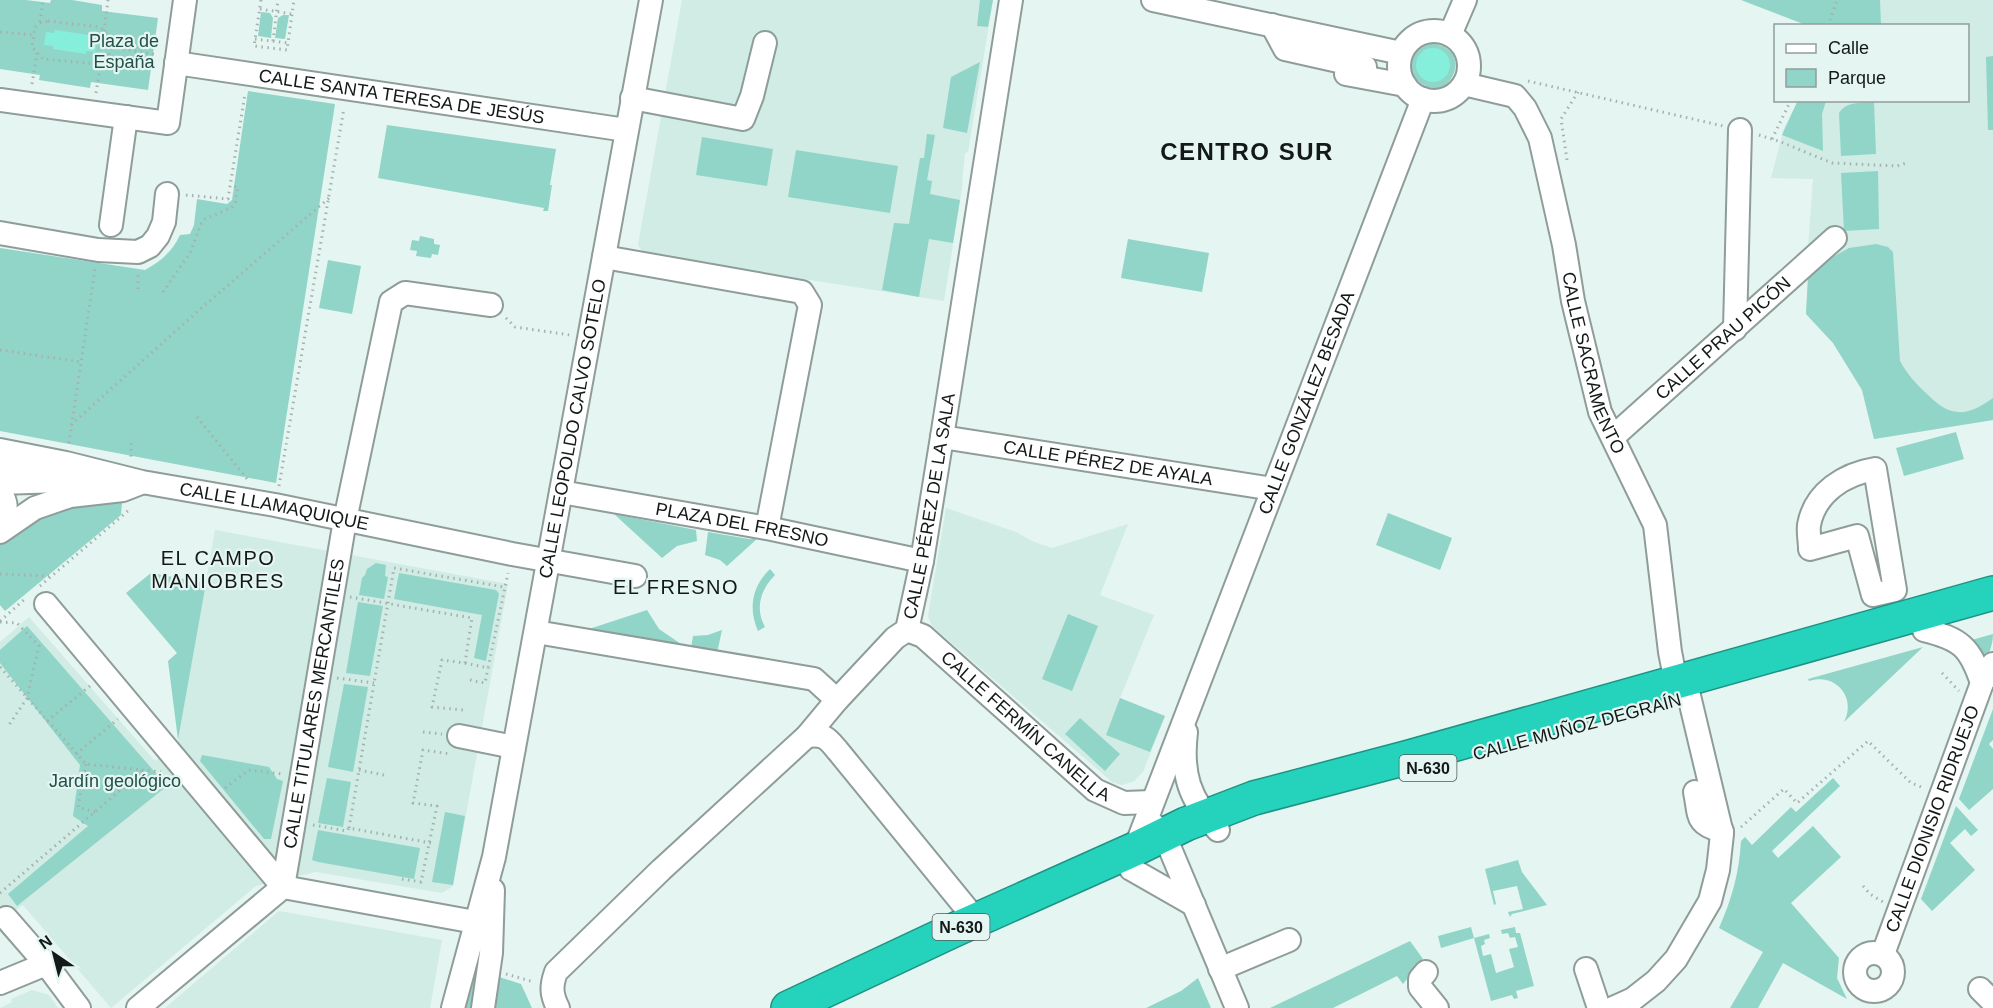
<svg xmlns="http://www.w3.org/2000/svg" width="1993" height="1008" font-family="Helvetica,sans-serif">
<rect width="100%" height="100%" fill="#e5f5f1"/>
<g fill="#d1ebe5">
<path d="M682,0H993L968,152L965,153L962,182H963L944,301L644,254L638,245Z"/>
<path d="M1843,0H1993V420L1874,439L1862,390L1833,343L1806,314L1808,277L1820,264L1808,249L1813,179L1771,178L1784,128L1798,101L1968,100V26L1834,25Z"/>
<path d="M946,508L1016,532L1034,542L1052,548L1128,524L1100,595L1154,615L1120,698L1165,716L1143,772L1134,781L1122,785L1112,782L932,626L928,616Z"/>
<path d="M215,530L508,584L453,886L442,893L316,872L256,886L111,1008L23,905L0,922V642L29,617L155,761L177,746Z"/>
<path d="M279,911L442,940L430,1008H165Z"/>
<path d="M32,990L49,995L58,1008H0L12,1002L11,999Z"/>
</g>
<g fill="#91d5c8" fill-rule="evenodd">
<path d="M0,0H26L50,3L51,0H72L102,5V11L158,18L148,90L91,82L90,88L39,80L40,75L0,69Z"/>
<path d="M980,0H993L988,27L977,26Z"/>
<path d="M1741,0H1880L1881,25H1806Z"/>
<path d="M261,12L270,13L273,18L271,38L258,36Z"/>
<path d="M283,15H289L285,39L275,38L278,18Z"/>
<path d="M1429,43C1445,43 1461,55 1454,73C1438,114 1381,61 1429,43ZM1428,49H1433L1449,62L1448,73L1440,80L1423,52Z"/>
<path d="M1993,56V130H1988L1986,57Z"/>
<path d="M980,62L967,133L943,128L951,77Z"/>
<path d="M248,91L335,104L276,483L0,431V248L145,270C161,261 172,252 180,235L190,234L194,225L197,199L227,204L232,200Z"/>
<path d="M1798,100L1826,101L1822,114L1823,151L1782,135Z"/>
<path d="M1874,102L1876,154L1841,156L1839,113C1847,101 1861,103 1874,102Z"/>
<path d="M387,125L556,149L550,185H552L548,211H543L544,208L378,178Z"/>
<path d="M927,134L935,135L927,180L932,181L930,194L960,200L953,243L929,239L919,297L882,290L894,223L909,224L920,158H924Z"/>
<path d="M702,137L773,149L767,186L696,175Z"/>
<path d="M796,150L898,166L890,213L788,197Z"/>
<path d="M1878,171L1879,229L1844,231L1841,173Z"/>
<path d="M420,236L434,239V244L440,245L438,255L432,254L431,258L416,256L417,251L410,250L412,240L419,241Z"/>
<path d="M1128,239L1209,253L1202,292L1121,278Z"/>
<path d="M1876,244L1888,247L1893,252L1900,361C1907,374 1916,384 1927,394C1950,418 1967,417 1993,398V420L1874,439L1862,390L1833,343L1806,314L1808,277L1820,264L1849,248Z"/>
<path d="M328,260L361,266L352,314L319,308Z"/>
<path d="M1956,432L1964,459L1904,476L1896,448Z"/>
<path d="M123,490L121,515L5,611L0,605V533L35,508Z"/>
<path d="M1388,513L1452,538L1440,570L1376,545Z"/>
<path d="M614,514L696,530L697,541L677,546L662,558Z"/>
<path d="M708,532L749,539L758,538L727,566L720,560L705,555Z"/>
<path d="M376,563L386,565L385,576L388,577L384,599L359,595L362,578L365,575L367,569Z"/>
<path d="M770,569L775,575C760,590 755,609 765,627L758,631C748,609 752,586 770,569Z"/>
<path d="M151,573L206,583L178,740L168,661L177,653L126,593Z"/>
<path d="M399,573L496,590L499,594L486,661L474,658L482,615L394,599Z"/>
<path d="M358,602L383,606L370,676L346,673Z"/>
<path d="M647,610L659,629L681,644L680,646L589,629Z"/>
<path d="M1068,614L1098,626L1072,691L1042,679Z"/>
<path d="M27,626L167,786L17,906L8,894L88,826L73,816L80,765L0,663V650Z"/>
<path d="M722,630L717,653L691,648L693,636L708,635Z"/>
<path d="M1993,634C1993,647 1987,656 1984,668L1968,641Z"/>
<path d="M1923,647L1844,722C1857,697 1835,672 1809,681L1808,679Z"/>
<path d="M344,684L368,687L353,772L328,767Z"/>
<path d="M1120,698L1165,716L1150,752L1106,735Z"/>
<path d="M1993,709V740L1989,744L1993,749V789L1969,810L1959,799Z"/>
<path d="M1080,718L1120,754L1105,771L1065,734Z"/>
<path d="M202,755L269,767L277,779L283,781L271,839H264L260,834L200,761Z"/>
<path d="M327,778L351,782L343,827L318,823Z"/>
<path d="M1833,778L1840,786L1772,851L1778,858L1813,826L1841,857L1791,903L1839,958L1837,978L1847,999L1783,963L1758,1008H1730L1763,952L1719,928C1732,898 1739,874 1741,841L1745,837L1752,845L1791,807L1796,812Z"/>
<path d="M1956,806L1978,830L1971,836L1965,829L1950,843L1975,870L1932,911L1921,899Z"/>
<path d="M445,812L465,816L453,885L432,882Z"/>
<path d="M318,830L420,848L414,879L318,862L312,860Z"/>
<path d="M1518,860L1522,872L1547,905L1512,914L1510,917L1508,912L1523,909L1517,886L1493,891L1496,904L1494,905L1485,869Z"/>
<path d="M1471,927L1474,938L1489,934L1490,938L1484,940L1485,944L1481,946L1483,956L1491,954L1496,973L1514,967L1509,949L1518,947L1515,937L1510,938L1508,933L1502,934L1501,930L1515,927L1516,933H1520L1534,986L1516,991L1518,998L1514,999L1512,995L1491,1001L1474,938L1441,948L1438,936Z"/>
<path d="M1410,941L1423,959L1403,984L1397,976L1333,1008H1270Z"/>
<path d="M473,961L480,962L471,1008H462Z"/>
<path d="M496,976L521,984L532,1008H491Z"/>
<path d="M1198,978L1211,1008H1146L1181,991Z"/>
</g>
<g fill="#85efdc">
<path d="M55,30L89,35L88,38L97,40L95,52L86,51V54L53,49V46L44,45L46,32L54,33Z"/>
<circle cx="1433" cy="65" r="17"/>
</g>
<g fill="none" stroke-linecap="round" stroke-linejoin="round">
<defs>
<g id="minor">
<path d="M1153,0L1401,53"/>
<path d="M1272,25L1285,49L1365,67"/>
<circle cx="1434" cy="66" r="35"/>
<path d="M1450,35L1465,0"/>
<path id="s1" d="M176,63L626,130"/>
<path d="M1346,74L1405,85"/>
<path id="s2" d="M1464,84L1515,96L1525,108L1540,138L1564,245L1573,301L1600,412L1655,525L1670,652L1676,682"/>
<path d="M632,98L743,119L752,96L765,43"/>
<path d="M0,100L168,123L185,0"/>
<path d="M111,225L126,117"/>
<path d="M0,233L98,250L138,252L150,246L158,236L164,222L167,194"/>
<path d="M604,257L802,292L810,305L767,528"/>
<path d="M1735,329L1740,130"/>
<path id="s3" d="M942,437L1273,489"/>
<path id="s4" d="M1613,437L1835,238"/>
<path id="s5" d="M0,450L66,463L142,482L275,505L512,554L635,576"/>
<path d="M0,467L42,473"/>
<path d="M1875,469L1895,590L1873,595L1857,536L1810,549C1810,542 1808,532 1809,525C1815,492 1845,474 1875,469Z"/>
<path d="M0,483L92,480"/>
<path d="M0,492C7,502 8,509 0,518"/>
<path id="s6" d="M561,492L767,528L922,561"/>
<path d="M0,532L35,508L70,496L123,490L141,483"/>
<path d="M46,604L283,887L475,922"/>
<path id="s7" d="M907,630L923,636L1095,790L1124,803L1152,802"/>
<path d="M1924,630C1961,639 1970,647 1982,683"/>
<path d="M536,632L814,679L837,700"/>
<path d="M1186,732C1181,774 1189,799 1218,830"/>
<path d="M459,736L514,747"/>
<path d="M807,736C825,734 827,738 838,751L976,920"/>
<path d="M1695,792C1700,816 1695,824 1722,831"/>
<path d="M1154,825L1163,835L1171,851L1237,1008"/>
<path id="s8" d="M1135,849L1423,99"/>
<path d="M1131,869L1194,905"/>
<path id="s9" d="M283,887L345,520L391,302L405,293L491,305"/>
<path d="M6,918L46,964L79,1008"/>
<circle cx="1874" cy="972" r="19"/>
<path id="s10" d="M1883,954L1982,683L1993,664"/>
<path d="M1220,969L1289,940"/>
<path d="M1586,969L1599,1008"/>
<path d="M1426,972L1420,979V987L1437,1008"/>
<path d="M0,983L46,964"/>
<path d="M1980,989L1993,1002"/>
<path d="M138,1008L283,887"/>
<path id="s11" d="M453,1008L494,857L651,0"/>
<path d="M483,1008L491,953L493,890"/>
<path id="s12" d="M558,1008C551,994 551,986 556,972L661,870L807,736L837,700L895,638L907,630L922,561L942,437L1011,0"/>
<path d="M1613,1008L1633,999L1656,981L1676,959L1710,901L1718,870L1722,834L1685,679"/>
</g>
<path id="highway" d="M788,1008L954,930L1135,849L1186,824L1254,798L1406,758L1993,593"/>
</defs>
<use href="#minor" stroke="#8e9d99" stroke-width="26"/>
<use href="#highway" stroke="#1f9283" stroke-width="36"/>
<g stroke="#a4b1ae" stroke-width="3" stroke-dasharray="1.5 4.5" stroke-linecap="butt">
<path d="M261,0L254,46L287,50L294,0"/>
<path d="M260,9L292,14"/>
<path d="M48,21L100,27L112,38L109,55L98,64L43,59L32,47L35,27L40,23Z"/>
<path d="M40,22L43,0"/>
<path d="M1828,26L1837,0"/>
<path d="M104,31L108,0"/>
<path d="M0,32L34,35"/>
<path d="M255,39L288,43"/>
<path d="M273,41L278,0"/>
<path d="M111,47L158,55"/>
<path d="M1528,81L1723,126"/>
<path d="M32,84L37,53"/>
<path d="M96,93L101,61"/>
<path d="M1759,135L1781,142L1832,163L1897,166L1906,163"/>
<path d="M1772,139L1791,100"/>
<path d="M1567,160L1561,119L1578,92"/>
<path d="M186,195L228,199L245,94"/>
<path d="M138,289V272"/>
<path d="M163,292L190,253L201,224L205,219L231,208L235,204L238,187L230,186"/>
<path d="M506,318L515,327L570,335"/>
<path d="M0,350L81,362"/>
<path d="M197,417L248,480"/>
<path d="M71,425L197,312L329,198"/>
<path d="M69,443L95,269"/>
<path d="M131,443V459"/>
<path d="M279,486L344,108"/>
<path d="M0,574L49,576"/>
<path d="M40,586L129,510V507"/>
<path d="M350,597L472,618L465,663L442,660L432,707L464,710"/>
<path d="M0,621L26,598"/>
<path d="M0,622L17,623L39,646L27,698L9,725"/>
<path d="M465,663L488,668L508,573"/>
<path d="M0,667L86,764L161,772"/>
<path d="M1942,673L1959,691"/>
<path d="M337,678L374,683"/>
<path d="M470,680L485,683L488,668"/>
<path d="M47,721L90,686"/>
<path d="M423,732L442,734"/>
<path d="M76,754L118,719"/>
<path d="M86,764L78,807L95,812"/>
<path d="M359,770L384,775"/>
<path d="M225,788L249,770L282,774"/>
<path d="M313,825L347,831L349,828L431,843"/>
<path d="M1741,827L1784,789L1797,803L1868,741L1911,783L1924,788"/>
<path d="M349,828L394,568L504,587"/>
<path d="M402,879L421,882L437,806L413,803L423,750L450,754"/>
<path d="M1863,886L1870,894L1883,902"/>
<path d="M0,893L144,770"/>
<path d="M506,974L534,982"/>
</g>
<use href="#minor" stroke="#fff" stroke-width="22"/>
<use href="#highway" stroke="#25d3bc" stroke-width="33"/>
</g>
<g text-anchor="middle" stroke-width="4.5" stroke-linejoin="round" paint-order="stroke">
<g fill="#e5f5f1" stroke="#525b59" stroke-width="1.5">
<rect x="1399.5" y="755" width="57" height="26" rx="4.5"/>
<rect x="932.5" y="914" width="57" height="26" rx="4.5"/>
</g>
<g font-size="16" font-weight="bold" fill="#131918">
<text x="1428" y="774">N-630</text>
<text x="961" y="933">N-630</text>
</g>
<g font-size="18" fill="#215048" stroke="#e5f5f1">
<text x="124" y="47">Plaza de<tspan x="124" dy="21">España</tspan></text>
<text x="115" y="787">Jardín geológico</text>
</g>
<g font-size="18" fill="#131918" stroke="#e5f5f1">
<text dy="6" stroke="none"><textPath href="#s1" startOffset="228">CALLE SANTA TERESA DE JESÚS</textPath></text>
<text dy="6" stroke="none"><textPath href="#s4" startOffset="148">CALLE PRAU PICÓN</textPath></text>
<text dy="6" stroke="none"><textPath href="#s2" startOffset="333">CALLE SACRAMENTO</textPath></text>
<text dy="6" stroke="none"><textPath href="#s8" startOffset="478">CALLE GONZÁLEZ BESADA</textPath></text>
<text dy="6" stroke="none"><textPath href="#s11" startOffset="592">CALLE LEOPOLDO CALVO SOTELO</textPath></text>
<text dy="6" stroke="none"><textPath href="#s3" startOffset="168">CALLE PÉREZ DE AYALA</textPath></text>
<text dy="6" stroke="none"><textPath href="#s12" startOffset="654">CALLE PÉREZ DE LA SALA</textPath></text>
<text dy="6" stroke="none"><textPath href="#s5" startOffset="280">CALLE LLAMAQUIQUE</textPath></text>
<text dy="6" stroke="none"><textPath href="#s6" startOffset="184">PLAZA DEL FRESNO</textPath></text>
<text dy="6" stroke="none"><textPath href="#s9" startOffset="186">CALLE TITULARES MERCANTILES</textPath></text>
<text dy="6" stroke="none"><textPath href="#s7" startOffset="154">CALLE FERMÍN CANELLA</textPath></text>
<text transform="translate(1577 727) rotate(-15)" y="6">CALLE MUÑOZ DEGRAÍN</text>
<text dy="6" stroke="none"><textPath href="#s10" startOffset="144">CALLE DIONISIO RIDRUEJO</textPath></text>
</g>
<g font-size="20" letter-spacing="1.5" fill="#131918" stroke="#e5f5f1">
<text x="218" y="565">EL CAMPO<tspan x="218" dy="23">MANIOBRES</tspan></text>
<text x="676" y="594">EL FRESNO</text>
</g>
<g font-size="24" font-weight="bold" letter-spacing="1.5" fill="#131918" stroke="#e5f5f1">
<text x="1247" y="160">CENTRO SUR</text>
</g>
</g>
<rect x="1774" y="24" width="195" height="78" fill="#e5f5f1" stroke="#919d9a" stroke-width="1.5"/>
<rect x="1786" y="44" width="30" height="9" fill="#ffffff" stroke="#919d9a" stroke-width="1.5"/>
<text x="1828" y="54" font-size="18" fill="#131918">Calle</text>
<rect x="1786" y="69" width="30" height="18" fill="#91d5c8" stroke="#919d9a" stroke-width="1.5"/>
<text x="1828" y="84" font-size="18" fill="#131918">Parque</text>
<g transform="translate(54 954) rotate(325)" stroke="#e5f5f1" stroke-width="4.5" paint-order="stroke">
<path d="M0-4.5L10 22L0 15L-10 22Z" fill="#131918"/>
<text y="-9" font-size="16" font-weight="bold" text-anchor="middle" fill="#131918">N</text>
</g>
</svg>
